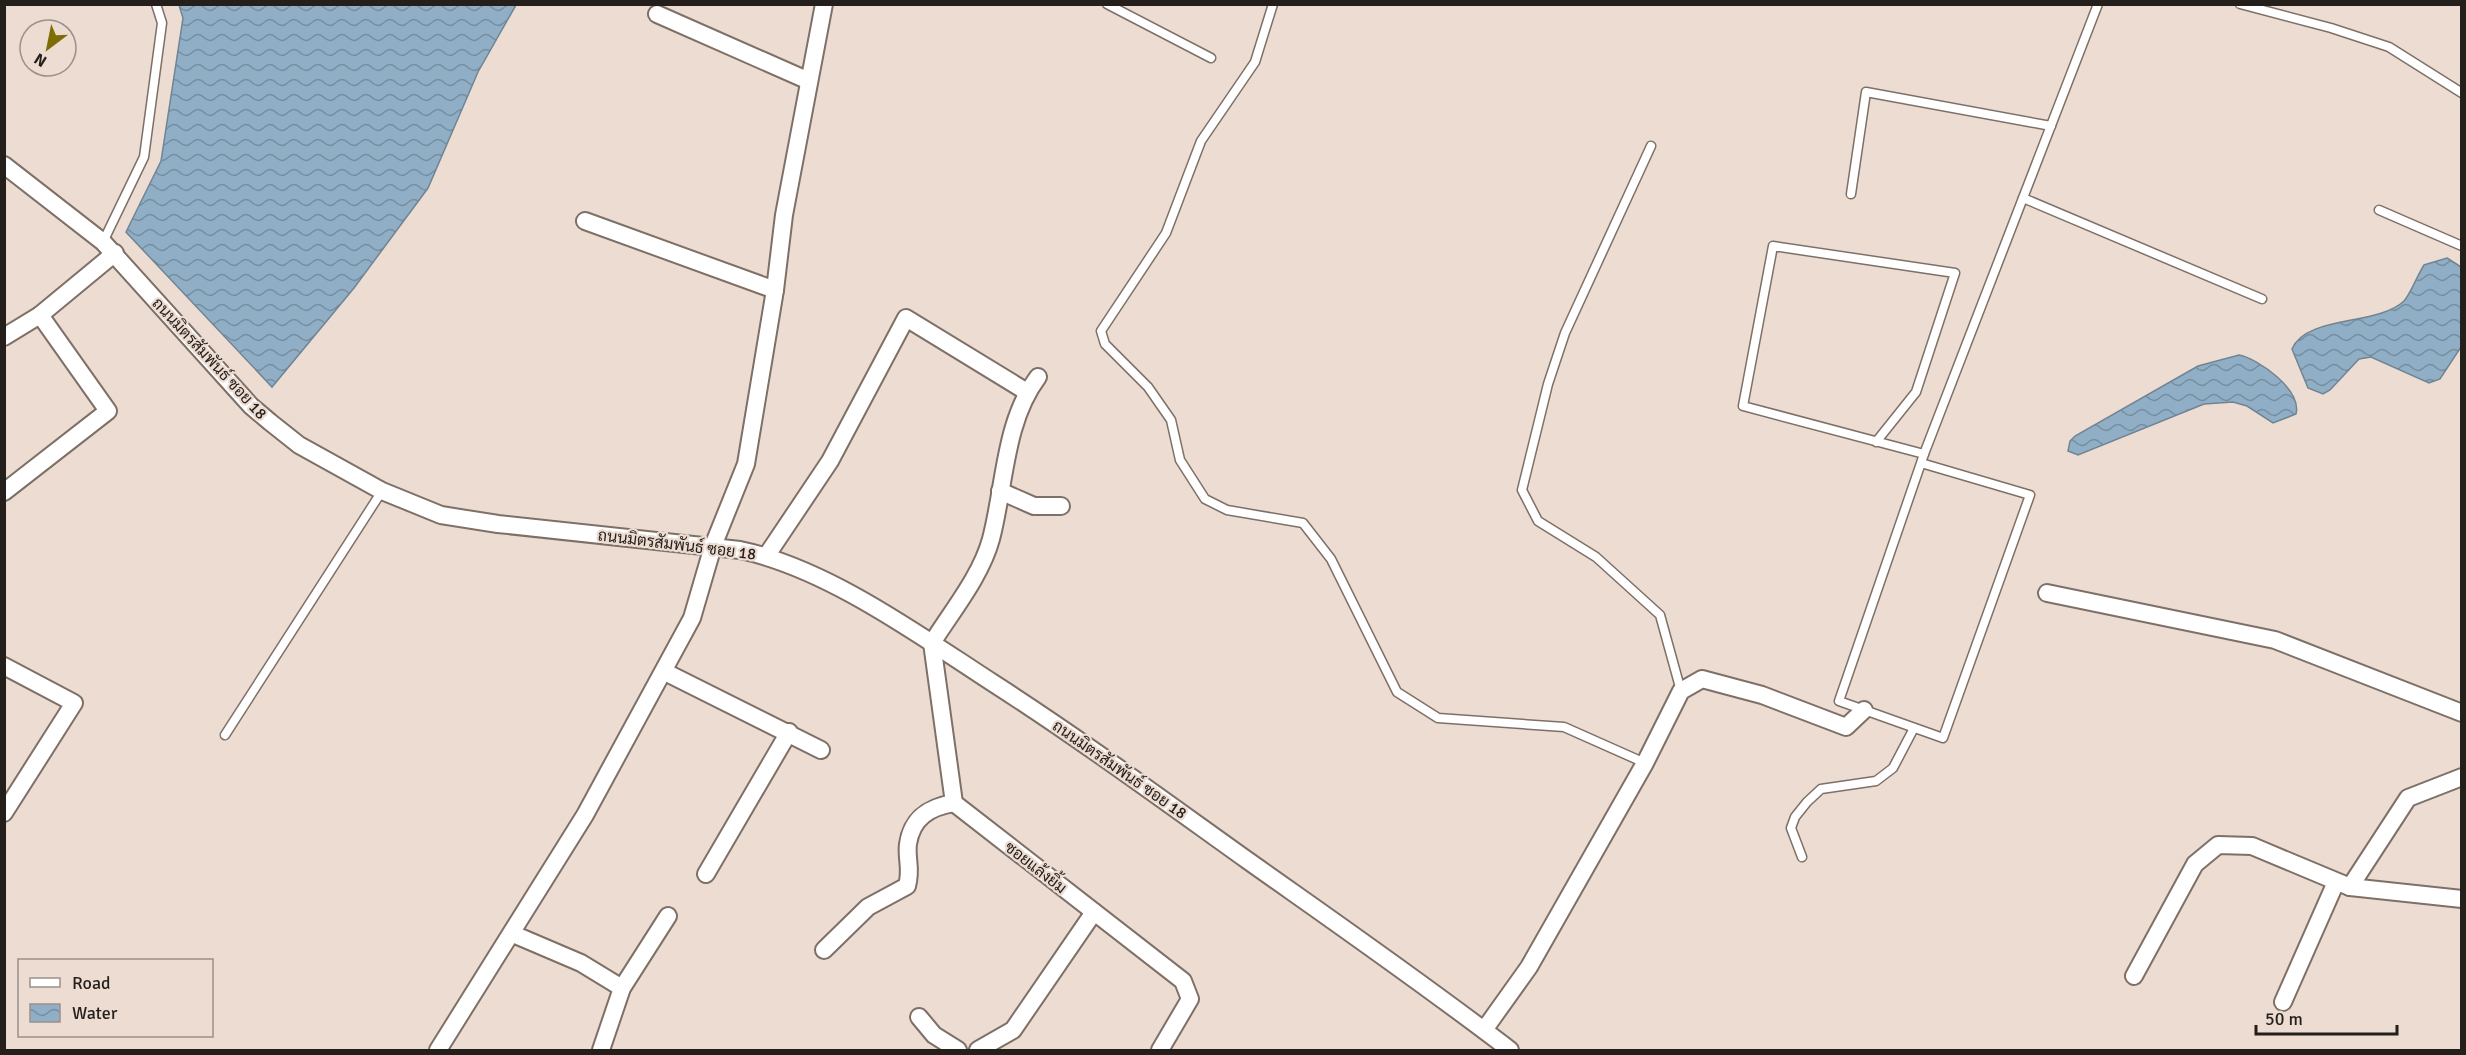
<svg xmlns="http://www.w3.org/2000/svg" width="2466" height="1055" font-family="Signika,Sarabun,sans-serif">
<defs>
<pattern id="water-waves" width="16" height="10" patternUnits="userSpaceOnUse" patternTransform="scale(1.5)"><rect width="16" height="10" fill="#90afc6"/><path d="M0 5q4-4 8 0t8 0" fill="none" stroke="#758ea0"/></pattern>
</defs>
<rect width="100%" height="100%" fill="#ecdcd2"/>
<g fill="url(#water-waves)" stroke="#708493" stroke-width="1.5">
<path d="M179,5H516L478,72L428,188L354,288L272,387L126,232L161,161L183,18Z"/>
<path d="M2447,258L2461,267V347L2440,379L2429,383L2371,357L2359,359L2330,390L2323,394L2308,388L2292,349C2306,315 2378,326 2404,301C2410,295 2418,274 2424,265Z"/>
<path d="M2239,355C2259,359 2302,390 2296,414L2273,423L2247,406L2233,402L2204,404L2078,455L2068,451L2070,441L2075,436L2198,366Z"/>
</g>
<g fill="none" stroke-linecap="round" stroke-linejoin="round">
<defs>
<g id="service">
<path d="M1107,4L1211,58"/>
<path d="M1273,4L1255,62L1201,141L1166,233L1101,331L1105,344L1148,387L1171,420L1180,460L1205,499L1227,510L1303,523L1331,559L1397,692L1438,718L1564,727L1645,763"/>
<path d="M2240,4L2331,28L2389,47L2462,93"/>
<path d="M1651,146L1565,333L1548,384L1522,490L1538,521L1596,557L1660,615L1681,691"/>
<path d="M1851,194L1866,92L2051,126"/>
<path d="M2023,198L2262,299"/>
<path d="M2379,210L2462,246"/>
<path d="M103,242L144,157L162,23L156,4"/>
<path d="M1876,442L1916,392L1955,273L1773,246L1743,406L1924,454"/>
<path d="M1921,463L2030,495L1943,738L1839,701L1921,463L1924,454L2098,4"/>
<path d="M225,735L382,491"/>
<path d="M1802,857L1791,828L1795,817L1807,802L1821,789L1876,781L1893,768L1914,728"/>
</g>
<g id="minor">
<path d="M657,14L809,81"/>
<path d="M4,165L103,242L251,406L270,422L299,445L382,491L441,515L498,524L740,550C827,568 919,635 993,683C1080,739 1163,800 1247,860C1336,923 1424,984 1510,1050"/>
<path d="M585,221L775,290"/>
<path d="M4,337L40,315L115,253"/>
<path d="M1038,377C1004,422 1005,486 991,539C981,576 952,611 932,643L954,803L1183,981L1190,999L1160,1050"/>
<path d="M1000,491L1034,506H1061"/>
<path d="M4,492L108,411L40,315"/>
<path d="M767,555L830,461L906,318L1027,392"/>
<path d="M2047,593L2275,640L2462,713"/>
<path d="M4,666L74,703L4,813"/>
<path d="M665,672L821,750"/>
<path d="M706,874L789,732"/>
<path d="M2350,887L2408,798L2462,777"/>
<path d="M513,934L581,963L622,988"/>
<path d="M824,950L868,907L907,886C912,868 906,859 908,844C912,817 930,807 954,803"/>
<path d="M2134,976L2195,864L2218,845L2252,846L2350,887L2462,899"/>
<path d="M2283,1002L2336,882"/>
<path d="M919,1017L934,1035L958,1050"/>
<path d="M1484,1030L1529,967L1645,763L1681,691L1702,679L1762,695L1846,727L1864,710"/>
<path d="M438,1050L585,815L692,618L713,546L746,464L775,290L784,215L824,4"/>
<path d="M601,1050L622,988L668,916"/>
<path d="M978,1050L1013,1030L1094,912"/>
</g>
</defs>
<use href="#service" stroke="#7e7067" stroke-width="11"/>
<use href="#minor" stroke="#7e7067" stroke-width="20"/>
<use href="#service" stroke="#fff" stroke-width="8"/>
<use href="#minor" stroke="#fff" stroke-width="16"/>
</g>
<g text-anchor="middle" stroke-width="4.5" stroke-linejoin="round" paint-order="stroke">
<g font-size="16" fill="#251f1b" stroke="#ecdcd2">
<text transform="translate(210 358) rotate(47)" y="6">ถนนมิตรสัมพันธ์ ซอย 18</text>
<text transform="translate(677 544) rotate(7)" y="6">ถนนมิตรสัมพันธ์ ซอย 18</text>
<text transform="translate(1120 769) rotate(35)" y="6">ถนนมิตรสัมพันธ์ ซอย 18</text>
<text transform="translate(1036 867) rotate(38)" y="6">ซอยแล้งยิ้ม</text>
</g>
</g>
<rect width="2466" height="1055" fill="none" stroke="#251f1b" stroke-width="12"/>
<rect x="18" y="959" width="195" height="78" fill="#ecdcd2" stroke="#9c9089" stroke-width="1.5"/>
<rect x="30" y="978" width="30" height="9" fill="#ffffff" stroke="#9c9089" stroke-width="1.5"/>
<text x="72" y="989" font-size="18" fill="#251f1b">Road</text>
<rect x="30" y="1004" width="30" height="18" fill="url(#water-waves)" stroke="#9c9089" stroke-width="1.5"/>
<text x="72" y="1019" font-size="18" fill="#251f1b">Water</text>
<g transform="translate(48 48) rotate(212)"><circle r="28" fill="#ecdcd2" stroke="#9c9089" stroke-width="1.5"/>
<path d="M0-4.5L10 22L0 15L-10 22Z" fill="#806c06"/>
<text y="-9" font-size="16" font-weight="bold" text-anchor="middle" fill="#251f1b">N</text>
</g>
<path d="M2256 1025v9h141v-9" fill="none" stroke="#251f1b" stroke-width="3"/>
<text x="2265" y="1025" font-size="18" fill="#251f1b" stroke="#ecdcd2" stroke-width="4.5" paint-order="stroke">50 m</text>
</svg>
